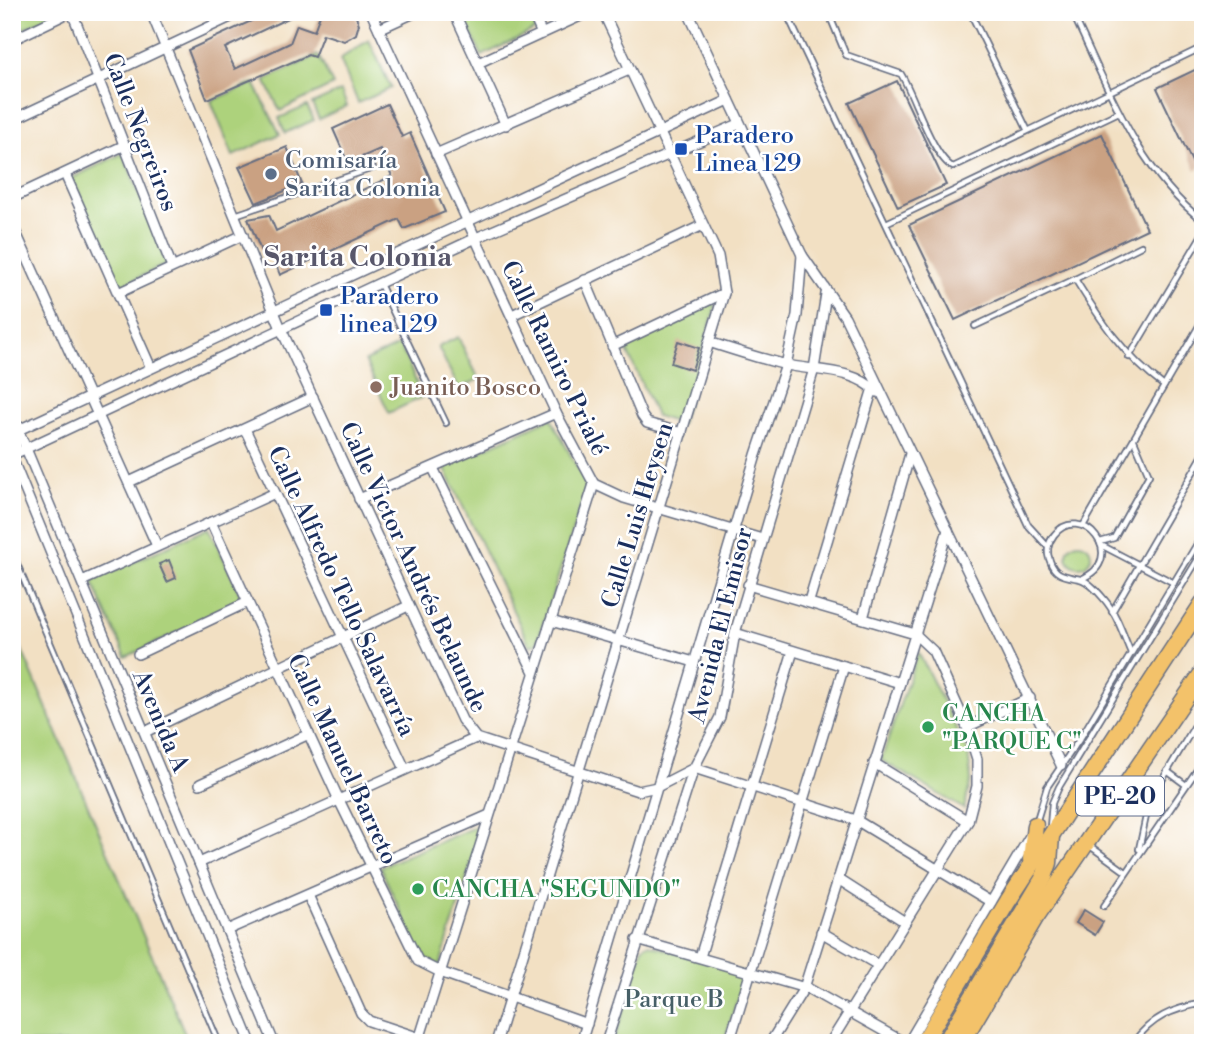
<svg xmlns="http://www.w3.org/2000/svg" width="1215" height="1055" font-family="'Libre Bodoni',serif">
<rect width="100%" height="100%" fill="#fff"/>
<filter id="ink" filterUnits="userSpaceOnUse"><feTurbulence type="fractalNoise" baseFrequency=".0143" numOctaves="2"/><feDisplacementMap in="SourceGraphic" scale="14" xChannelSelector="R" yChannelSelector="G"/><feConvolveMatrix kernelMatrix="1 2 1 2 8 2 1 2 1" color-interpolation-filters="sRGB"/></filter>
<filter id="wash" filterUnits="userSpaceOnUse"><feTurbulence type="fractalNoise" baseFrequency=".00686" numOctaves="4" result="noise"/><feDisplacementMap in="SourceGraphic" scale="28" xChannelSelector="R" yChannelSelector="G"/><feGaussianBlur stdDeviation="1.57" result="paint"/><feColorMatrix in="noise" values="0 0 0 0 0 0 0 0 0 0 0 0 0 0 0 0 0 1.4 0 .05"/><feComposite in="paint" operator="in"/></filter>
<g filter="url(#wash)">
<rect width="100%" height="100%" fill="#f2e0c3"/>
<g fill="#add27b" stroke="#64806c" stroke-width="2">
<path d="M12,12H58L12,34Z"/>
<path d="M461,12H529L537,29L482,56Z"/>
<path d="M369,40L391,88L358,103L340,59Z"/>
<path d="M318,55L333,85L280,111L265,80Z"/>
<path d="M254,83L280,134L233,156L211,101Z"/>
<path d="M341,91L347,106L319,119L312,104Z"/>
<path d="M307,106L314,120L285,133L279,118Z"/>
<path d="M123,153L167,264L123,285L119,282L72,178Z"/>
<path d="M712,303L716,305L681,424L656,416L624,344Z"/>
<path d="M458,337L479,379L459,389L438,347Z"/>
<path d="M400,345L423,397L389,413L365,361Z"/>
<path d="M551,418L587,486L537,643L530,646L444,467Z"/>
<path d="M209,527L244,602L126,657L92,581Z"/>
<circle cx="1079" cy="555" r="12"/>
<path d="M12,627L189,1043H12Z"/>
<path d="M918,652L968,751L971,780L964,809L881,760Z"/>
<path d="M484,823L440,965L422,957L380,867Z"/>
<path d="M648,944L745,973L724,1043H613L643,947Z"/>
</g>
<g id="blocks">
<g fill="#caa182">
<path d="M271,12H301L225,48L235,69L290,43L297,25L314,31L321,12H354L359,24L356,34L344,41L323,34L314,57L308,55L207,99L188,50Z"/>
<path d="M1203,66V166L1196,170L1157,88Z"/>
<path d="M897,81L946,185L898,207L849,103Z"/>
<path d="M387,104L402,137L410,133L445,212L404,229L399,219L280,275L271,252L263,256L248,219L269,215L276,231L392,176L380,149L348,163L333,129Z"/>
<path d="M1102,134L1147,229L955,320L909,225Z"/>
<path d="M287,147L302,184L256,203L239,167Z"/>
<path d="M678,341L699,348L692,370L671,363Z"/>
<path d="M169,560L176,578L167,582L159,564Z"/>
<path d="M1084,910L1103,922L1095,935L1076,923Z"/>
</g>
</g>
</g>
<g filter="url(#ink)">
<use href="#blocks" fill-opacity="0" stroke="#666d81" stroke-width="2"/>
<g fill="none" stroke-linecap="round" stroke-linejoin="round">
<defs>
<g id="service">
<path d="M786,12L1028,525L1048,547"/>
<path d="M828,12L846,55L901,74C914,95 933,158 953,167L1203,47"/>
<path d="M970,12L1027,129"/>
<path d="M1072,12C1107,85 1137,170 1203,221"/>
<path d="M235,215L373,168"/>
<path d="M886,223L1119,112"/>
<path d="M1075,279L1141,246"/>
<path d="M380,284L446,423"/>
<path d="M975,326L1075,279C1101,321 1124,356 1164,386"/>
<path d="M1129,357L1203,233"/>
<path d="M1083,526L1203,319"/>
<path d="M1100,542L1114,538L1149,475L1134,440"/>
<path d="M1101,545L1174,583"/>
<path d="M12,552L219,1043"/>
<path d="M1081,579C1131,558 1080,501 1054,535C1048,543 1046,552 1050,561C1055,576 1066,576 1080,579C1087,580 1099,593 1104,599C1117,614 1123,635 1131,653"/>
<path d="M1112,612L1203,455"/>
<path d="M1167,771L1186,785"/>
<path d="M1036,823L1047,787L1081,737L1203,534"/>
<path d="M1050,827L1052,803L1059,787L1203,551"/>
<path d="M1090,846L1126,872"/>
<path d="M1139,849L1149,802L1203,712"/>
<path d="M1104,906L1203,761"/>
<path d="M1133,1043C1152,1017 1172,1009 1203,1003"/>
</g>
<g id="minor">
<path d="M72,12L172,267"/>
<path d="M151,12L282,331L462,720L476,738L638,791L657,787L694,768L856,820L991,902"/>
<path d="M371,12L556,413L594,484L624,498L762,539"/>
<path d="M454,12L506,125"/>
<path d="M532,12L542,34"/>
<path d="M688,12L802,255L845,317L1061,765"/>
<path d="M379,29L416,12"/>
<path d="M12,40L70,12"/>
<path d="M478,63L589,12"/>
<path d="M12,120L241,12"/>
<path d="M436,154L629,70"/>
<path d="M65,174L151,368"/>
<path d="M12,198L125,145"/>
<path d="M12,224L157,546"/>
<path d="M585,280L642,416L647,423L682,433"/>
<path d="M118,293L243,235"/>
<path d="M512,315L703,225"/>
<path d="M709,342C734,350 758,358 783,364C814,372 852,367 877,392"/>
<path d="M612,346L724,293"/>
<path d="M12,415L274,1043"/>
<path d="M245,429L405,769"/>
<path d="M12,433L729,100"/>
<path d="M12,455L476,238L739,124"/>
<path d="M12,458L251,1043"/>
<path d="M433,468L534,672"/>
<path d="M129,482L313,397"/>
<path d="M359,499L556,413"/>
<path d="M211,522L339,800L418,961L440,972L587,1024"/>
<path d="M82,581L275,493"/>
<path d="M748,585L915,634L933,651L967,727L977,759V786L968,821L830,1043"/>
<path d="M809,601L873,388"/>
<path d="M863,618L910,454"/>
<path d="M551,621L694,662"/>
<path d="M735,633L900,683"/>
<path d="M138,654L248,602"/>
<path d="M967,727L1030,698"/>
<path d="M145,732L408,606"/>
<path d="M874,763L968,821"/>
<path d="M200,784L309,734"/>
<path d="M199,863L476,738"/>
<path d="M838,879L905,922"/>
<path d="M308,895L361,1013L369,1021L420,1038"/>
<path d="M227,930L489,815"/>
<path d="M821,932L878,965"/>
<path d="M637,940L809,989L905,1043"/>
<path d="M700,957L793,651"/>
<path d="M418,1043L594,484"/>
<path d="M496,1043L724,293L718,256L603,12"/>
<path d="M581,1043L756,455L786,365L797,315L802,255"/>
<path d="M606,1043L694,768L720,717L735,633L814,369L826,294"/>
<path d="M729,1043L844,666"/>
<path d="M770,1043L804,988L948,530"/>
<path d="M908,1043L1030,836"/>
</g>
<g id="trunk">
<path d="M1031,860L1035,825"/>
<path d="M923,1043L1008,901L1203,603"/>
<path d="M945,1043L1044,877L1049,863L1051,836"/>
<path d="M961,1043L1035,918L1203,672"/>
</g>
</defs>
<use href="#service" stroke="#666d81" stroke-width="8"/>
<use href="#minor" stroke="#666d81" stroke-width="12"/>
<use href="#trunk" stroke="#666d81" stroke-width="19"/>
<use href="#service" stroke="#fff" stroke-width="4.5"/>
<use href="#minor" stroke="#fff" stroke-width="9"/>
<use href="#trunk" stroke="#f3c26a" stroke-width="16"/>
</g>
</g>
<g fill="#1a4fb4" stroke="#fff" stroke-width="2.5">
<rect x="674" y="142" width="14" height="14" rx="3.5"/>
<rect x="319" y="303" width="14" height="14" rx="3.5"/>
</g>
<circle fill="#5c6f8a" stroke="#fff" stroke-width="2.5" cx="271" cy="174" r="7"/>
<circle fill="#8d6e63" stroke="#fff" stroke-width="2.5" cx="376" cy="387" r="7"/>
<g fill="#2e9e5b" stroke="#fff" stroke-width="2.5">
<circle cx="928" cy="727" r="7"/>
<circle cx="418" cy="889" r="7"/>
</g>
<g text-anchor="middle" stroke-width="5" stroke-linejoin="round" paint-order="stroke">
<rect fill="#fff" stroke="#5f6d8e" stroke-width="2" x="1076" y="776.5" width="88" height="39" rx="5"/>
<g font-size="23" font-weight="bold" fill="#1b2f5e">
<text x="1120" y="804">PE-20</text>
</g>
<g font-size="24" fill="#1b2f5e" stroke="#fff">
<text transform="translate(141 132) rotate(69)" y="8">Calle Negreiros</text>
<text transform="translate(555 358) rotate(64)" y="8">Calle Ramiro Prialé</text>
<text transform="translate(637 515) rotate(-73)" y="8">Calle Luis Heysen</text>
<text transform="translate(414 567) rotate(65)" y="8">Calle Victor Andrés Belaunde</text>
<text transform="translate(342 591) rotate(65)" y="8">Calle Alfredo Tello Salavarría</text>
<text transform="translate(720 625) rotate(-76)" y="8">Avenida El Emisor</text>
<text transform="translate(161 721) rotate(67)" y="8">Avenida A</text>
<text transform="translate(343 759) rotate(65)" y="8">Calle Manuel Barreto</text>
</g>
<g font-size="24" fill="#164399" stroke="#fff" text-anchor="start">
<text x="695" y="143">Paradero<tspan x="695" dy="28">Linea 129</tspan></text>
<text x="340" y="304">Paradero<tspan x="340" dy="28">linea 129</tspan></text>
</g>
<g font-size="24" fill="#4e5e75" stroke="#fff" text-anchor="start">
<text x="285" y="168">Comisaría<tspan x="285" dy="28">Sarita Colonia</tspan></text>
</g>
<g font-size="24" fill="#785e54" stroke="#fff" text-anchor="start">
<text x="390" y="395">Juanito Bosco</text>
</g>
<g font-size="24" fill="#27864d" stroke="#fff" text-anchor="start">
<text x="942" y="721">CANCHA<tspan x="942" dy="28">"PARQUE C"</tspan></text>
<text x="432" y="897">CANCHA "SEGUNDO"</text>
</g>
<g font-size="24" fill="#476067" stroke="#fff">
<text x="674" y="1007">Parque B</text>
</g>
<g font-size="28" font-weight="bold" fill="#58576b" stroke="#fff">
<text x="358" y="266">Sarita Colonia</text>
</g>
</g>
<rect width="1215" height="1055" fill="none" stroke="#fff" stroke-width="42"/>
</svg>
